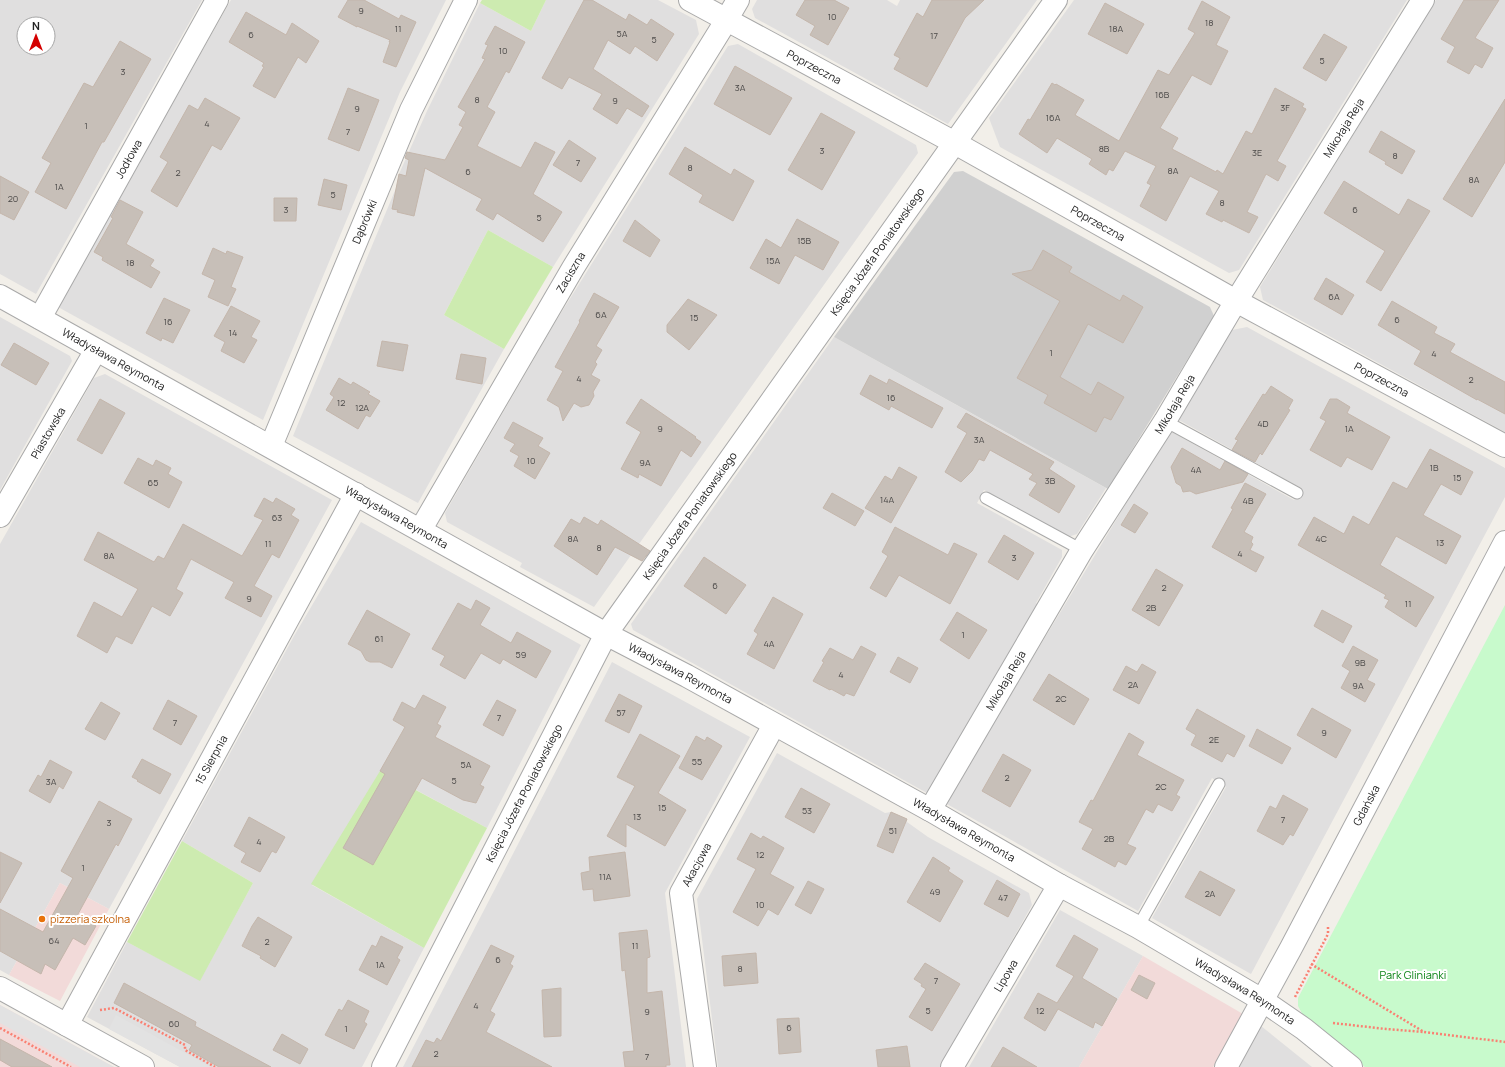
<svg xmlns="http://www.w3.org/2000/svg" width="1505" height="1067" font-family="Manrope,sans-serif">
<rect width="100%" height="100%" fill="#f2efe9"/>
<g fill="#e0dfdf" fill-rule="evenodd">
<path d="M0,0H202L36,294L0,274ZM24,24H48V48H24Z"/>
<path d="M231,0H446L400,92L263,420L58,307Z"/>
<path d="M546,0H658L696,20L699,34L553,267L488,230L444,315L504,349L418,503L293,436L396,188L399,174L427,111L480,3L531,31Z"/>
<path d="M757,0H887L897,6L900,0H1037L948,124L755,18L752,9Z"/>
<path d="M1074,0H1407L1239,270L1229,273L1000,147L989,118Z"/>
<path d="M1436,0H1505V432L1263,300L1260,287Z"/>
<path d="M738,44L916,145L918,153L594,607L520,567L522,563L447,522L445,513L556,321L728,46Z"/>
<path d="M0,317L70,356L72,361L0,490Z"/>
<path d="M1247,327L1505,468V497L1251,974L1152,918L1226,787L1212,778L1138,911L945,803L1170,431L1294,500L1301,488L1177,419L1232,330Z"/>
<path d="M834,337L1106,488L1077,534L1068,537L984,490L977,503L1062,550V557L1036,603L1040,606L927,793L633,630L631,624Z"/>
<path d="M105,374L332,500L109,909L60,883L9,975L0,970V544L94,378Z"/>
<path d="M361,522L581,645L487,828L405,784L312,885L424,948L362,1067H180L87,1017L127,942L200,980L253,883L182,841L294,636Z"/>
<path d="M612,662L750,737L665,893L686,1067H403Z"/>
<path d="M777,753L885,813L891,812L907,819V822L928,837L1029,893L1032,905L940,1067H718L697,899Z"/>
<path d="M1060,910L1143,956L1079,1067H969Z"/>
<path d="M1261,1026L1312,1067H1238Z"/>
</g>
<g fill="#f2dad9">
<path d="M60,883L109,909L60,1001L9,975Z"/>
<path d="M1143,956L1243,1014L1213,1067H1079Z"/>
<path d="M0,1005L114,1067H0Z"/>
</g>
<path fill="#d0d0d0" d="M963,171L1210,307L1214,316L1108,489L834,337L954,172Z"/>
<g fill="#cdebb0">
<path d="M482,0H546L531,31L480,3Z"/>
<path d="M488,230L553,267L504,349L444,315Z"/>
<path d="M380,771L487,828L424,948L311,884Z"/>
<path d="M182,841L253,883L200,981L127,942Z"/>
</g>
<path fill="#c8facc" d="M1505,605V1067H1365L1306,1021L1298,1006V998Z"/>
<g fill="#e2e2e2">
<path d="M0,1005L114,1067H80L0,1023Z"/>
<path d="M116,1015L211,1067H180L109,1029Z"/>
</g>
<g fill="#c7bfb8" stroke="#c4b6ab">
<path d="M348,0H364L399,19L401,15L416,22L396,67L383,62L390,42H389L390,40L357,26V27L338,17Z"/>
<path d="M584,0H592L626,20L629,14L647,25L651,19L674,34L657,61L635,46L630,54L608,40L593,69L649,106L642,117L627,108L617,124L593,109L602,94L569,77L562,89L542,78Z"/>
<path d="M805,0H834L849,8L828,45L810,35L815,26L796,15Z"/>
<path d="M932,0H984L965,18L927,87L894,69L900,58L894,55L917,13L923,17Z"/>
<path d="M1464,0H1499L1475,38L1493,48L1482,68L1475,64L1469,74L1447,62L1455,47L1441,39Z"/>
<path d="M1202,1L1230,17L1216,45L1228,51L1211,85L1192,75L1160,128L1178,138L1172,149L1216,172L1217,170L1223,174L1246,131L1252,134L1275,88L1304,104L1302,107L1306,109L1277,161L1286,166L1278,181L1266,174L1247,212L1258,217L1249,233L1223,220L1222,222L1206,214L1219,191L1190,176L1166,221L1140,206L1151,185L1147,183L1156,166L1125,151L1113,171L1109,169L1106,175L1089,164L1092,159L1057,138L1047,153L1019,134L1028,119L1030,120L1052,83L1055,85L1056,84L1084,100L1075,115L1119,141L1158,70L1169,75L1195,33L1188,29Z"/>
<path d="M1105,3L1144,24L1127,54L1088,34Z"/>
<path d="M246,12L286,35L292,23L319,41L306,63L298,57L275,98L253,86L264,67L262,66L264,63L229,42Z"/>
<path d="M495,26L525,42L509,73L506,71L487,107L495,112L477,146L521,168L535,142L555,152L533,194L562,212L543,242L497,213L493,220L476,210L482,199L425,168L414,216L397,212L398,210L392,209L399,174L406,176L409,160L405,158L407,152L445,160L463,127L459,125L466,112L458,107L485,59L482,58L488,45L485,44Z"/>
<path d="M1324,34L1347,47L1326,81L1303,68Z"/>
<path d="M120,41L151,59L104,142H102L66,209L35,192L51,163L42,158L84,83L93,87Z"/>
<path d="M735,66L792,98L770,135L714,104Z"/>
<path d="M348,88L379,100L359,151L328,139Z"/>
<path d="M205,98L240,118L221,150L212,145L177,207L151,191L168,162L160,157L189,105L198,110Z"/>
<path d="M1505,99V162L1472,217L1443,199Z"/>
<path d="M821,113L855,132L822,190L788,170Z"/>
<path d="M1381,131L1415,151L1402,174L1385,164L1386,162L1369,152Z"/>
<path d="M569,140L596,158L581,182L553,165Z"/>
<path d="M685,147L731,175L734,169L754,181L733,221L699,202L703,195L669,174Z"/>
<path d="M0,176L29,192L14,220L0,213Z"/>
<path d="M324,179L347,185L341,210L318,205Z"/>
<path d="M1344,181L1399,215L1408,199L1430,211L1381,291L1366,282L1385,251L1324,213Z"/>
<path d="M274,198H297L296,221H274Z"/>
<path d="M120,200L143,212L126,244L154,260L150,266L160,272L151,288L102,260L103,257L94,252L113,218L111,217Z"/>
<path d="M797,219L839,242L823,270L795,255L779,284L750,268L766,239L781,248Z"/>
<path d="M635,220L660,240L650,257L623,241Z"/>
<path d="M213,248L226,254L227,251L243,257L231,287L236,289L228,306L208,297L215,280L202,274Z"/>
<path d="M1043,250L1072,267L1069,272L1120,301L1123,295L1143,307L1123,343L1088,324L1060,377L1091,395L1098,382L1124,397L1111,420L1104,417L1096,432L1044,403L1048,395L1017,378L1060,301L1012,274L1032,270Z"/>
<path d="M1326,278L1354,295L1342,315L1314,299Z"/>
<path d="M594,293L619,307L596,346L602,350L595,362L597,364L591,375L600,380L593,392L594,396L589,405L581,407L574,403L563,421L559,407L547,400L563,371L555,367L580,322L579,321Z"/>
<path d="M164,298L190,310L173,343L162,338L161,341L146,333Z"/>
<path d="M688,299L717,315L689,350L667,332V325Z"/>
<path d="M1392,301L1437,327L1434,333L1455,344L1450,352L1505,382V414L1477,399V400L1414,364L1421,351L1378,325Z"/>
<path d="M231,306L260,321L251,337L257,340L244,363L221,351L225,342L214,336Z"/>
<path d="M382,341L408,345L403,371L377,366Z"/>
<path d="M14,343L49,363L36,385L1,365Z"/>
<path d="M461,354L486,358L482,384L456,379Z"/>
<path d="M870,375L887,384L889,379L943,408L932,428L891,406L889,410L860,394Z"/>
<path d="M339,378L351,385L353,382L370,392L368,394L380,401L370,417L366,415L358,429L326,410L334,397L330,394Z"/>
<path d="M1271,386L1293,400L1288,409L1290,410L1262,455L1260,453L1255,462L1232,450L1238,440L1235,439L1263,394L1265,395Z"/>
<path d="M100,399L125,413L102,454L77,440Z"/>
<path d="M641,399L696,437L695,438L701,442L691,457L681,450L661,486L639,474L638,478L621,469L641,432L626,423Z"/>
<path d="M1330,399H1337L1350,407L1347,413L1390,437L1372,470L1347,457L1341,467L1310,450L1326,421L1320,418Z"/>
<path d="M966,413L1054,462L1049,469L1075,486L1059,513L1029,495L1037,483L1029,479L1033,474L990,450L984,461L979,459L972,471L961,482L945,472L967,433L957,427Z"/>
<path d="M513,422L543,438L538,446L550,453L535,479L514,466L519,456L510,451L515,444L504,438Z"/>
<path d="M1182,448L1220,470L1225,461L1248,474L1243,482L1196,494L1190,491L1183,492L1181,486L1176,483L1171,467Z"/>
<path d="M1430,449L1473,472L1461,495L1441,484L1423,515L1461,536L1446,564L1396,536L1380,565L1434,597L1416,627L1385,607L1389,600L1384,598L1386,595L1298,545L1314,517L1344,534L1353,516L1369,525L1393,482L1407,489Z"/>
<path d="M138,458L153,466L156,460L171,468L168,474L182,482L169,508L124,483Z"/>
<path d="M899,467L917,477L891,523L865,508L885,476L892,480Z"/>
<path d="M1245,483L1266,494L1244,532L1253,537L1251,542L1253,544L1250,550L1264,557L1256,572L1212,547L1233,509L1231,508Z"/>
<path d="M832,493L864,511L855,526L823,508Z"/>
<path d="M264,498L273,503L276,498L295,509L291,515L299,520L279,558L272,554L254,586L272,596L261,617L225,598L234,582L191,559L176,589L183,593L170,616L152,606L132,644L116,636L107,653L77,636L94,602L122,617L138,589L84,560L98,532L154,562L158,556L164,559L183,524L242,556L263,520L254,516Z"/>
<path d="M1134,504L1148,513L1135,533L1121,525Z"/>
<path d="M584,517L598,525L601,520L650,551L642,561L615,547L597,575L554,546L571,519L580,524Z"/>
<path d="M895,527L948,555L954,543L977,554L950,604L899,575L886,597L870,588L888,556L882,552Z"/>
<path d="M1004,535L1034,553L1018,580L988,562Z"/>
<path d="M704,557L746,585L726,614L684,586Z"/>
<path d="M1156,569L1183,585L1159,626L1132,610Z"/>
<path d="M773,597L803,614L774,669L747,654L758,634L754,631Z"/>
<path d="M476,600L490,608L480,625L511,643L517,632L551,651L536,678L503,659L500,664L481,653L465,679L440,665L445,656L432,649L458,603L471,610Z"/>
<path d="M367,610L410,634L392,668L380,662H370L366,660L361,651L348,644Z"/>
<path d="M1322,610L1352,626L1343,643L1314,626Z"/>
<path d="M957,612L987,630L969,659L940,640Z"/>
<path d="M861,646L876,654L854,696L846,693L844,696L831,689L830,690L813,681L824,662L822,661L830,648L853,660Z"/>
<path d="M1353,646L1378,660L1367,680L1375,684L1365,702L1341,688L1350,671L1342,666Z"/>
<path d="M898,657L918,668L910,683L890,672Z"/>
<path d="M1142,664L1156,672L1139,704L1113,690L1126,666L1137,672Z"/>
<path d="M1049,674L1089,699L1074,725L1033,700Z"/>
<path d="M619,694L642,706L629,733L605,721Z"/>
<path d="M423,695L446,707L437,724L441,726L435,737L490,766L480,785L484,787L476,803L463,800L422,778L373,865L343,848L385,774L380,771L405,727L393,720L402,702L415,709Z"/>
<path d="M168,700L197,716L181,745L153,729Z"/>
<path d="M497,700L516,710L503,736L483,725Z"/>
<path d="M101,702L120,713L105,740L85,729Z"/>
<path d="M1312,708L1351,730L1336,758L1297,735Z"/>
<path d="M1197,709L1245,736L1234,757L1227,753L1222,762L1191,745L1196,735L1186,729Z"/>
<path d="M1257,729L1291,748L1282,764L1249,746Z"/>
<path d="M1129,733L1144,742L1137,755L1184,780L1176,795L1180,797L1172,811L1158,804L1153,813L1146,809L1127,844L1136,848L1126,865L1118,861L1115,867L1082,849L1093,829L1079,822L1091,800L1093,801Z"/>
<path d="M640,734L680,756L658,793L686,810L665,846L626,824V847L607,836L635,786L617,777Z"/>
<path d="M696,736L705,741L707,737L722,746L702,780L679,768Z"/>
<path d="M1003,754L1031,770L1010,807L982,791Z"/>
<path d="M142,759L171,774L160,794L137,781L138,780L132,777Z"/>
<path d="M50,760L72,772L63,789L59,786L50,803L29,791L38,775L41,777Z"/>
<path d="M801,788L830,804L814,833L785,817Z"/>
<path d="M1283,795L1308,809L1293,836L1290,834L1283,845L1257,831L1270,806L1276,809Z"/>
<path d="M99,801L132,819L118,846L116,844L77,916L96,926L85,945L73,938L55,970L45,964L41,974L0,951V909L43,932L73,878L61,871Z"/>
<path d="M891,812L907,819L893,853L877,846Z"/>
<path d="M249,817L285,837L276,853L272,851L260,872L241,862L246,853L234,846Z"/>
<path d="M751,833L761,839L763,836L784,848L770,874L794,887L778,915L768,909L758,926L733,912L756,869L737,859Z"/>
<path d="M0,852L22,863L0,903Z"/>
<path d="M625,852L630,896L594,901L593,889L583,890L581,873L590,871L589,857Z"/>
<path d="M933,857L950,868L948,871L963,881L940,922L907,902Z"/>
<path d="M1200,871L1235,890L1220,916L1185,897Z"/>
<path d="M997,880L1020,894L1008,917L984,904Z"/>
<path d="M808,881L824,889L811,914L795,905Z"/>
<path d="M258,917L292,937L275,967L260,958L261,956L242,946L252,926Z"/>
<path d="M647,930L650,957L647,958V993L662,991L670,1065H666V1067H625L623,1052L634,1051L625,970L622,971L619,933Z"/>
<path d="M1074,935L1098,949L1082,978L1117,999L1102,1026L1095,1022L1093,1028L1058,1009L1045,1031L1024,1018L1038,993L1057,1003L1074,976L1056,966Z"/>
<path d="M381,936L403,947L397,958L400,960L387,985L359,970L372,945L376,947Z"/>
<path d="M491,945L514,956L510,964L513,966L490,1011L495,1014L486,1032L552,1067H412L426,1040L434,1043L437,1038L441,1041Z"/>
<path d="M756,953L758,983L724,986L722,956Z"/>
<path d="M925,963L960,984L932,1031L909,1017L926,989L921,986L922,984L914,979Z"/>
<path d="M1139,975L1155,983L1147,999L1131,990Z"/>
<path d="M124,983L196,1022L195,1026L271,1067H219L189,1050L192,1045L114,1003Z"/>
<path d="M561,988V1036L544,1037L542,990Z"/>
<path d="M348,1000L369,1011L364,1022L367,1024L354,1049L325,1035L339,1009L342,1011Z"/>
<path d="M799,1018L801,1052L779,1054L777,1019Z"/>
<path d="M282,1034L308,1049L300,1064L273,1050Z"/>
<path d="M0,1039L52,1067H12L0,1060Z"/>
<path d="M907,1046L910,1067H878L876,1050Z"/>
<path d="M1003,1047L1037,1067H991Z"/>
</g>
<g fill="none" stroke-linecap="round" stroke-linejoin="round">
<defs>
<g id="service">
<path d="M1165,421L1297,493"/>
<path d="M986,498L1082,550"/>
<path d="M1138,927L1219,784"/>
</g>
<g id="minor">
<path id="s1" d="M690,0L955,143L1236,301L1505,446"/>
<path id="s2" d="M0,296L606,634L687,676L930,810L1059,885L1138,927L1262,1000L1304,1029L1351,1067"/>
<path id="s3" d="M40,318L217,0"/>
<path id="s4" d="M271,446L411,110L466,0"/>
<path id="s5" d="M0,516L96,350"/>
<path id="s6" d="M421,529L573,268L721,29L738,0"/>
<path id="s7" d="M930,810L1082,550L1165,421L1230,311L1423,0"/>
<path d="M0,988L143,1067"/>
<path id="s8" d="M67,1025L356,494"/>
<path id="s9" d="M383,1067L606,634L1056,0"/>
<path id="s10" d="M705,1067L681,893L774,725"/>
<path id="s11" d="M952,1067L1059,885"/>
<path id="s12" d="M1226,1067L1291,948L1505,542"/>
</g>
</defs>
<use href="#service" stroke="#a9a9a9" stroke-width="13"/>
<use href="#minor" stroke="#a9a9a9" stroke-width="24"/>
<g stroke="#fa8072" stroke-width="2.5" stroke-dasharray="2 2" stroke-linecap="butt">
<path d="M1311,964L1424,1032L1505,1042"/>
<path d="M1295,997L1328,934V926"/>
<path d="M100,1010L114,1008L185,1045V1050L215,1067"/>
<path d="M1333,1023L1386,1029L1424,1032"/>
<path d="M0,1028L71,1067"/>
</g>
<use href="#service" stroke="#fff" stroke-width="11"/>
<use href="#minor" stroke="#fff" stroke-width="22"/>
</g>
<circle fill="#e8710a" stroke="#fff" stroke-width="1.5" cx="42" cy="919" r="4"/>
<g text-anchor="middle" stroke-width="4" stroke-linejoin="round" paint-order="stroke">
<g font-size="9" fill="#4b4948">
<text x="361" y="14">9</text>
<text x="832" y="20">10</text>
<text x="1209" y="26">18</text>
<text x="398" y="32">11</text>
<text x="1116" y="32">18A</text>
<text x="622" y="37">5A</text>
<text x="251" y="38">6</text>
<text x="934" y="39">17</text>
<text x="654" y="43">5</text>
<text x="503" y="54">10</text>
<text x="1322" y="64">5</text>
<text x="123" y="75">3</text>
<text x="740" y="91">3A</text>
<text x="1162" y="98">16B</text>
<text x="477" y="103">8</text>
<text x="615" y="104">9</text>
<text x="1285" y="111">3F</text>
<text x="357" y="112">9</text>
<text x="1053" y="121">16A</text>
<text x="207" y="127">4</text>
<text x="86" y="129">1</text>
<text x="348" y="135">7</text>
<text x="1104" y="152">8B</text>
<text x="822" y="154">3</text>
<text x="1257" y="156">3E</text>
<text x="1395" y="159">8</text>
<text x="578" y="166">7</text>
<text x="690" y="171">8</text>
<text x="1173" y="174">8A</text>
<text x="468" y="175">6</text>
<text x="178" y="176">2</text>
<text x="1474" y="183">8A</text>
<text x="59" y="190">1A</text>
<text x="333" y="198">5</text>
<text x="13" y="202">20</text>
<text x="1222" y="206">8</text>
<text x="286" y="213">3</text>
<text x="1355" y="213">6</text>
<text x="539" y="221">5</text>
<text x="804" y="244">15B</text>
<text x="773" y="264">15A</text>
<text x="130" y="266">18</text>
<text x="1334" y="300">6A</text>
<text x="601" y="318">6A</text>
<text x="694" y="321">15</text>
<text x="1397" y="323">6</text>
<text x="168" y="325">16</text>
<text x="233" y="336">14</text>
<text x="1051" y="356">1</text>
<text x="1434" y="357">4</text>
<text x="579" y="382">4</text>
<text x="1471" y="383">2</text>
<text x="891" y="401">16</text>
<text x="341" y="406">12</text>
<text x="362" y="411">12A</text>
<text x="1263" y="427">4D</text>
<text x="660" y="432">9</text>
<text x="1349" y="432">1A</text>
<text x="979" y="443">3A</text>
<text x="531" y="464">10</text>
<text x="645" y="466">9A</text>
<text x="1434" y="471">1B</text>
<text x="1196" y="473">4A</text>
<text x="1457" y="481">15</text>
<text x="1050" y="484">3B</text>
<text x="153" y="486">65</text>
<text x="887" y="503">14A</text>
<text x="1248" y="504">4B</text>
<text x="277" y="521">63</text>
<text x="573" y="542">8A</text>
<text x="1321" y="542">4C</text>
<text x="1440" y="546">13</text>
<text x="268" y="547">11</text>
<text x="599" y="551">8</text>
<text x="1240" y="557">4</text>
<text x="109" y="559">8A</text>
<text x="1014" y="561">3</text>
<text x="715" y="589">6</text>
<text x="1164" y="591">2</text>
<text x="249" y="602">9</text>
<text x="1408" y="607">11</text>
<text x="1151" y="611">2B</text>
<text x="963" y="638">1</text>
<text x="379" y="642">61</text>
<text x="769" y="647">4A</text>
<text x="521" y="658">59</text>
<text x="1360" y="666">9B</text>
<text x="841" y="678">4</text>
<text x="1133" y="688">2A</text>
<text x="1358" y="689">9A</text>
<text x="1061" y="702">2C</text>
<text x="621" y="716">57</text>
<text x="499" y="721">7</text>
<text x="175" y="726">7</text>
<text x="1324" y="736">9</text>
<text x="1214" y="743">2E</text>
<text x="697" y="765">55</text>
<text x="466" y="768">5A</text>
<text x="1007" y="781">2</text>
<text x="454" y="784">5</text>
<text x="51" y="785">3A</text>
<text x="1161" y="790">2C</text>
<text x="662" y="811">15</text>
<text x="807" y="814">53</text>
<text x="637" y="820">13</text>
<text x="1283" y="823">7</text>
<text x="109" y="826">3</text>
<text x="893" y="834">51</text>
<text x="1109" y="842">2B</text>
<text x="259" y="845">4</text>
<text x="760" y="858">12</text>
<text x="83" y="871">1</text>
<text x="605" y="880">11A</text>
<text x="935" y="895">49</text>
<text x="1210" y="897">2A</text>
<text x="1003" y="901">47</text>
<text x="760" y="908">10</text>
<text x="54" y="944">64</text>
<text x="267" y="945">2</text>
<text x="635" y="949">11</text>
<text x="498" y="963">6</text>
<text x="380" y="968">1A</text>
<text x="740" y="972">8</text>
<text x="936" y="984">7</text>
<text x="476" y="1009">4</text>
<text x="928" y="1014">5</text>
<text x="1040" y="1014">12</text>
<text x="647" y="1015">9</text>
<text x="174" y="1027">60</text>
<text x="789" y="1031">6</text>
<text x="346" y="1032">1</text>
<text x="436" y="1057">2</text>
<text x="647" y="1060">7</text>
</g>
<g font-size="11" fill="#222" stroke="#fff">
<text dy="4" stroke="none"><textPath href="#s1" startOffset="141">Poprzeczna</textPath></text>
<text dy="4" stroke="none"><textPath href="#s7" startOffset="798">Mikołaja Reja</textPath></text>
<text dy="4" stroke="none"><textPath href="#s3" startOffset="182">Jodłowa</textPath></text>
<text dy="4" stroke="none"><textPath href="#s4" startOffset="243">Dąbrówki</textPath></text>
<text dy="4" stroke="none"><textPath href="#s1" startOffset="465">Poprzeczna</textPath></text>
<text dy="4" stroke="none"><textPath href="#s9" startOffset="956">Księcia Józefa Poniatowskiego</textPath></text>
<text dy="4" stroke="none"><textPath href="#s6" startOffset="297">Zaciszna</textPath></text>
<text dy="4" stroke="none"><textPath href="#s2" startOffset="130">Władysława Reymonta</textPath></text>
<text dy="4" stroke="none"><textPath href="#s1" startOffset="789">Poprzeczna</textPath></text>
<text dy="4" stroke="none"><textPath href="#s7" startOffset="474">Mikołaja Reja</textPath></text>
<text dy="4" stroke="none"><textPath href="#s5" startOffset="96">Piastowska</textPath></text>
<text dy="4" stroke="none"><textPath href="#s9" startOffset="632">Księcia Józefa Poniatowskiego</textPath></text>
<text dy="4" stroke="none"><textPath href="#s2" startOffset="454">Władysława Reymonta</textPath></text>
<text dy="4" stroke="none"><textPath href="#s2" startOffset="778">Władysława Reymonta</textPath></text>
<text dy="4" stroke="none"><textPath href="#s7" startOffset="150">Mikołaja Reja</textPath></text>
<text dy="4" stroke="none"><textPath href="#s8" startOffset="302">15 Sierpnia</textPath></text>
<text dy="4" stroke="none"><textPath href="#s9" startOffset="308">Księcia Józefa Poniatowskiego</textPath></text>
<text dy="4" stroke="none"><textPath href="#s12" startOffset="297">Gdańska</textPath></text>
<text dy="4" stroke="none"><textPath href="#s2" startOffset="1102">Władysława Reymonta</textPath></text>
<text dy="4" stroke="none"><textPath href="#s10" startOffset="208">Akacjowa</textPath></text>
<text dy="4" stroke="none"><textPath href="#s11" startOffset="106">Lipowa</textPath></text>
<text dy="4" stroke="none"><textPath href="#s2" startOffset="1426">Władysława Reymonta</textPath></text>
</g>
<g font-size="11" fill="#c56008" stroke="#fff" text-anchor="start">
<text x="50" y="923">pizzeria szkolna</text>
</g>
<g font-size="11" fill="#0c8416" stroke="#fff">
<text x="1413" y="979">Park Glinianki</text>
</g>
</g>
<g transform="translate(36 36)"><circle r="19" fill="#ffffff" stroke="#a7a7a7"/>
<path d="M0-3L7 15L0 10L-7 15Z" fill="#d40000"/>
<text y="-6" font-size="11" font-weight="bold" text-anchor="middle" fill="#222222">N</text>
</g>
</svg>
